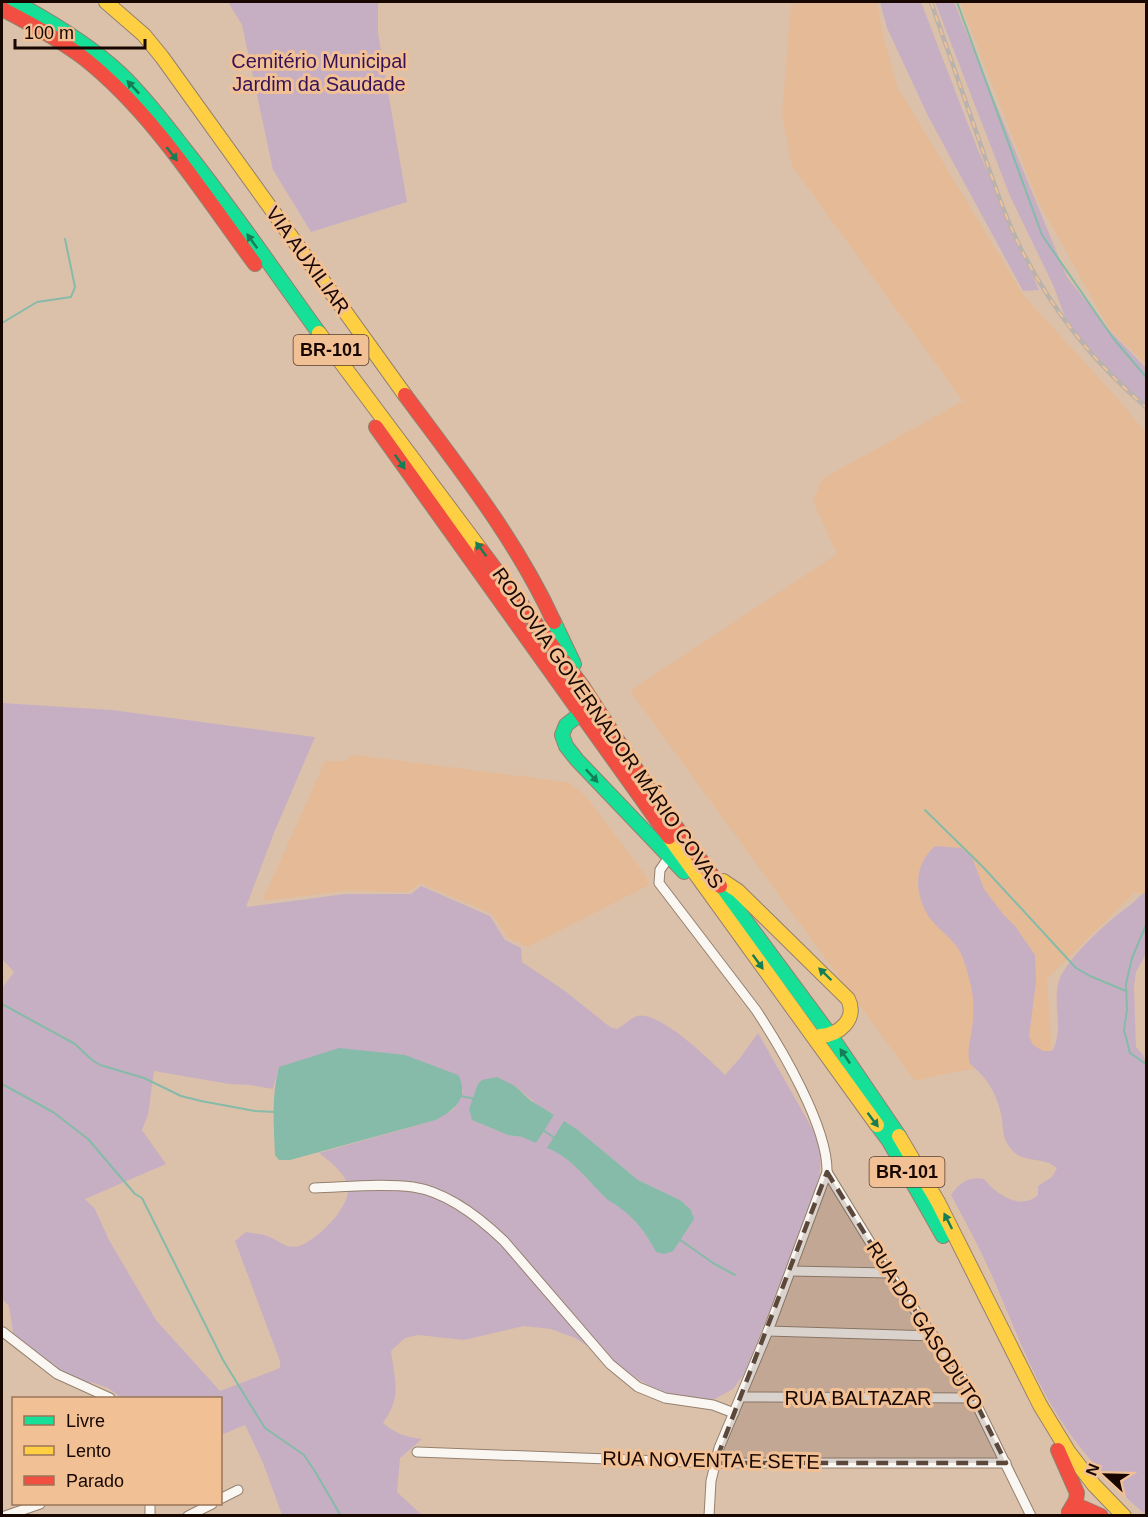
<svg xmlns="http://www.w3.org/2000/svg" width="1148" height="1517" font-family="Arial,sans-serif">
<rect width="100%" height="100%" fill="#dcc1aa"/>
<g fill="#e5ba96">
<path d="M791,2H877L884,39L898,88L1024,296L1118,399L1146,433V894L1134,893L1047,979L1052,1057L953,1072L915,1081L630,691L837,554L813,501L822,479L963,401L792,166L782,115Z"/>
<path d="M960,2H1146V364L1109,329L1037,199Z"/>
<path d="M355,755L567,782L579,790L588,799L646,876L649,885L528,947L508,938L492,914L421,883L408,892L345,891L262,901L325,761H345L349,757Z"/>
</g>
<g fill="#c7afc3" fill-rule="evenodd">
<path d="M228,2H378V33L407,202L311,232L273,170L242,25Z"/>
<path d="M880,2H921L978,150L1039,290L1023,291L928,116L887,28Z"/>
<path d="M935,2H954L1067,277L1109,330L1146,368V410L1138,403L1069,327L1053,285L1010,196Z"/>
<path d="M2,703L112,710L315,737L274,833L246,907L345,894H411L421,886L490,916L505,940L521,948L522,962L565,991L610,1027L617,1029C624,1025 631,1018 637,1016C659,1010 710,1060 725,1075L740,1058L758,1033L813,1130C824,1153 821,1169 816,1193L745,1373L733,1389L713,1400L681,1398L652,1388L575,1338L551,1329L524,1326L464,1340L418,1335L405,1338L391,1351C395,1381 402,1397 383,1423C396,1434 406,1437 422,1439L400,1458L397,1492L422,1515H282L263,1463L245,1425L221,1435L220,1398H122L108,1388L94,1383L71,1381L14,1339L9,1306L2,1299V988L14,972L2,959ZM279,1067L438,1068L457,1075L463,1091L454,1109L436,1120L319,1153C329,1161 342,1170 347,1183C355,1204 317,1240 299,1246C285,1250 277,1238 264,1235C259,1234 252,1233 246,1232L235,1241L280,1361V1368L220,1391L156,1320L109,1240L95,1209L85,1199L166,1164L142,1130L148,1115L154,1071L229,1084L250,1085L273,1089ZM515,1086L539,1106L522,1137L508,1135L472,1120ZM578,1130L638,1180L680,1200L690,1225L684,1233L656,1252C647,1235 636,1219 621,1208C617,1205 612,1203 609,1200C588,1183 573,1158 548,1148Z"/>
<path d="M935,846L961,848L972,857L984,889L1003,914L1015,926L1035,955L1036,982L1029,1036L1033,1045L1043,1051H1052C1064,1030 1053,1007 1058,984C1063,961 1110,919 1129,906C1135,902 1139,895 1146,892V954L1136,972L1134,987L1136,1047L1143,1055L1146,1063V1515C1108,1483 1074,1445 1049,1401C1028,1364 1013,1325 996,1285C983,1254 967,1225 951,1195C959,1183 969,1176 984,1179C996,1194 1020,1211 1038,1195V1186L1052,1177L1057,1168C1043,1156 1023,1164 1011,1149C1003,1140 1003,1130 1002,1119C998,1096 988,1078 970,1064C966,1051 971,1040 972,1028C974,1014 974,1000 971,986C968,974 964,957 957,947C949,936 937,928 929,917C914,893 913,866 935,846Z"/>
</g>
<g fill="#86baa9">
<path d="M339,1048L405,1055L458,1075C470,1097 455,1110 436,1120L290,1160H279L275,1155C274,1125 271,1097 279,1067Z"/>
<path d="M497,1077L515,1086L530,1100L554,1115L536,1143L522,1137L508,1135L472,1120L469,1109L478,1084L482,1080Z"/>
<path d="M564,1121L578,1130L638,1180L680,1200L691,1210L694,1219L673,1251L665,1254L656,1252C647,1235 636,1219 620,1208C617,1205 612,1203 608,1200C588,1182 573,1158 547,1148Z"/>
</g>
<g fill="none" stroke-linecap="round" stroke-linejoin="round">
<g stroke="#86baa9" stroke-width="2">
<path d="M957,2L1042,235L1113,338L1146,377"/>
<path d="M2,323L37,302L71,297L75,287L65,239"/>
<path d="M925,810L983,867L1076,968L1090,976L1126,991"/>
<path d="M1146,925L1132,958L1126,984L1127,1009L1124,1030L1130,1053L1146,1064"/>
<path d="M2,1004L75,1044L92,1060L100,1065L144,1078L181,1096L201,1101L255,1111L275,1112"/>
<path d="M2,1084L53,1112L88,1139L135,1194L142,1198L223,1360L258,1417L265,1428L304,1455L316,1473L341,1516"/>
<path d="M461,1096L476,1099"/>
<path d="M543,1130L556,1139"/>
<path d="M679,1239L713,1263L735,1275"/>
</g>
<defs>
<g id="street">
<path d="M669,857L660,870L659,883L756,1010C781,1048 828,1127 827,1172L768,1331L719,1448L711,1481L709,1516"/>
<path d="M827,1172L889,1273L966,1383L1031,1516"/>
<path d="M314,1188C346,1187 381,1183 413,1187C447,1192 480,1218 504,1241L610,1364L638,1387L665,1398L713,1405L734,1413"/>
<path d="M791,1271L889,1273"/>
<path d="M768,1331L934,1336"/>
<path d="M3,1332L57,1374L110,1398"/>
<path d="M741,1397L975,1398"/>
<path d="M417,1452L715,1463H1006"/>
<path d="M220,1499L238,1490"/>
<path d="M150,1504V1516"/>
<path d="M5,1516L40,1504"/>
<path d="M188,1516L212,1504"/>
</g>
<g id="fast">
<path d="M15,2C52,22 90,45 121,74C144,96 164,122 183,147C231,207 274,271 319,333"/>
<path d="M554,622L574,664"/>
<path d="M590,716L580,714L566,725L562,735L566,746L577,760L684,872"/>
<path d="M720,886L831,1036L899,1136"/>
<path d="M877,1125L889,1141L943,1236"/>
</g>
<g id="slow">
<path d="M106,2L144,35L162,57L405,395"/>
<path d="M319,333L481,550"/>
<path d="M669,837L877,1125"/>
<path d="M723,881L738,891L848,999C858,1019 839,1035 820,1036"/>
<path d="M899,1136L938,1202L1040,1405L1068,1451L1094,1485L1124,1516"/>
</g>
<g id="jam">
<path d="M2,9C31,24 59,39 85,59C154,114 203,194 255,264"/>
<path d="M405,395C459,468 516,539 554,622"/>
<path d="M376,427L669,837"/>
<path d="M481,550L583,687L656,800L720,886"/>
<path d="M1058,1450L1077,1493L1076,1500L1069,1512"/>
<path d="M1069,1512L1083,1508L1101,1516"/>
</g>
</defs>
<use href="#street" stroke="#94806e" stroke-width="11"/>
<use href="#fast" stroke="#94806e" stroke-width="16"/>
<use href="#slow" stroke="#94806e" stroke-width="16"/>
<use href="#jam" stroke="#94806e" stroke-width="16"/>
<use href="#street" stroke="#faf6f2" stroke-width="9"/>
<use href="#fast" stroke="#16e098" stroke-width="14"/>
<use href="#slow" stroke="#ffcf43" stroke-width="14"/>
<use href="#jam" stroke="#f24e42" stroke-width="14"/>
<defs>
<path id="rail" d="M931,2C947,48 963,94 979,140C992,177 1004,215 1022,251C1053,311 1095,364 1146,407"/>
</defs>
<use href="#rail" stroke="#b9b2ad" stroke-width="4.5"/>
<use href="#rail" stroke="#f1c095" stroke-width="2" stroke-dasharray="7" stroke-linecap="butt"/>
</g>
<defs><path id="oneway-solid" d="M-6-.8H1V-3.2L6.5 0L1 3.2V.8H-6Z" transform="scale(1.5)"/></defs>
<g fill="#167e54">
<use href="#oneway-solid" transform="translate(133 87) rotate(-133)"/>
<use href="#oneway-solid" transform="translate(172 154) rotate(52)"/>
<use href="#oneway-solid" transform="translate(252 241) rotate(-126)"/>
<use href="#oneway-solid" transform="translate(400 462) rotate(55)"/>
<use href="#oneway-solid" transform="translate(481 549) rotate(-127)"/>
<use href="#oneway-solid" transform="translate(592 776) rotate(47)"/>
<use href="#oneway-solid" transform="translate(758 962) rotate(54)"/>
<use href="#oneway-solid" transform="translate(825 974) rotate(-136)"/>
<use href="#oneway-solid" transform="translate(845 1056) rotate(-124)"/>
<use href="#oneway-solid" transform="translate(873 1120) rotate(53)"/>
<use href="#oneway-solid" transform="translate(948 1221) rotate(-117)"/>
</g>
<path fill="#5c483b" fill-opacity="0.2" stroke="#5c483b" stroke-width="4.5" stroke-dasharray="12 8" stroke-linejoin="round" d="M827,1172L889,1273L966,1383L1006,1463H715Z"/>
<g text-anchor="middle" stroke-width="6" stroke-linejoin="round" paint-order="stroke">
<g fill="#f1c095" stroke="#583e2d" stroke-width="1.5">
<rect x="293.5" y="335" width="75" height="30" rx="4.5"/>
<rect x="869.5" y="1157" width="75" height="30" rx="4.5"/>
</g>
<g font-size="18" font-weight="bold" fill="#170700">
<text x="331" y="356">BR-101</text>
<text x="907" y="1178">BR-101</text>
</g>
<g font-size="20" fill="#361358" stroke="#f1c095">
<text x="319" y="68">Cemitério Municipal<tspan x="319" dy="23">Jardim da Saudade</tspan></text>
</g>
<g font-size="20" fill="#170700" stroke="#f1c095">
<text transform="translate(308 260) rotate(54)" y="7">VIA AUXILIAR</text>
<text transform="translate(608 728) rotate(55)" y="7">RODOVIA GOVERNADOR MÁRIO COVAS</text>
<text transform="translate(925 1326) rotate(57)" y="7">RUA DO GASODUTO</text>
<text x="858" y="1405">RUA BALTAZAR</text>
<text transform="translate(711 1460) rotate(1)" y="7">RUA NOVENTA E SETE</text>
</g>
</g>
<rect width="1148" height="1517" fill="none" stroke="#170700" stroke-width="6"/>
<rect x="12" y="1397" width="210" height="108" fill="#f1c095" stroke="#9a7659" stroke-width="1.5"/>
<rect x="24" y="1416" width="30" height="9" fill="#16e098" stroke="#9a7659" stroke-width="1.5"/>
<text x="66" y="1427" font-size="18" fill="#170700">Livre</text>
<rect x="24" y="1446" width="30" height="9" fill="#ffcf43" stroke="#9a7659" stroke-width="1.5"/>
<text x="66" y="1457" font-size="18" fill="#170700">Lento</text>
<rect x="24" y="1476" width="30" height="9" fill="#f24e42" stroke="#9a7659" stroke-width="1.5"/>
<text x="66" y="1487" font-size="18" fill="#170700">Parado</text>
<g transform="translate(1106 1475) rotate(292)" stroke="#f1c095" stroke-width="4.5" paint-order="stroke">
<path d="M0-4.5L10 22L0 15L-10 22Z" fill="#170700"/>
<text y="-9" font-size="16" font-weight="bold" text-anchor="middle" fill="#170700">N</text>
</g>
<path d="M15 39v9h130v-9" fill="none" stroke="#170700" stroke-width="3"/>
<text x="24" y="39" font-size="18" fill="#170700" stroke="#f1c095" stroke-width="4.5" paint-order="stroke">100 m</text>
</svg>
